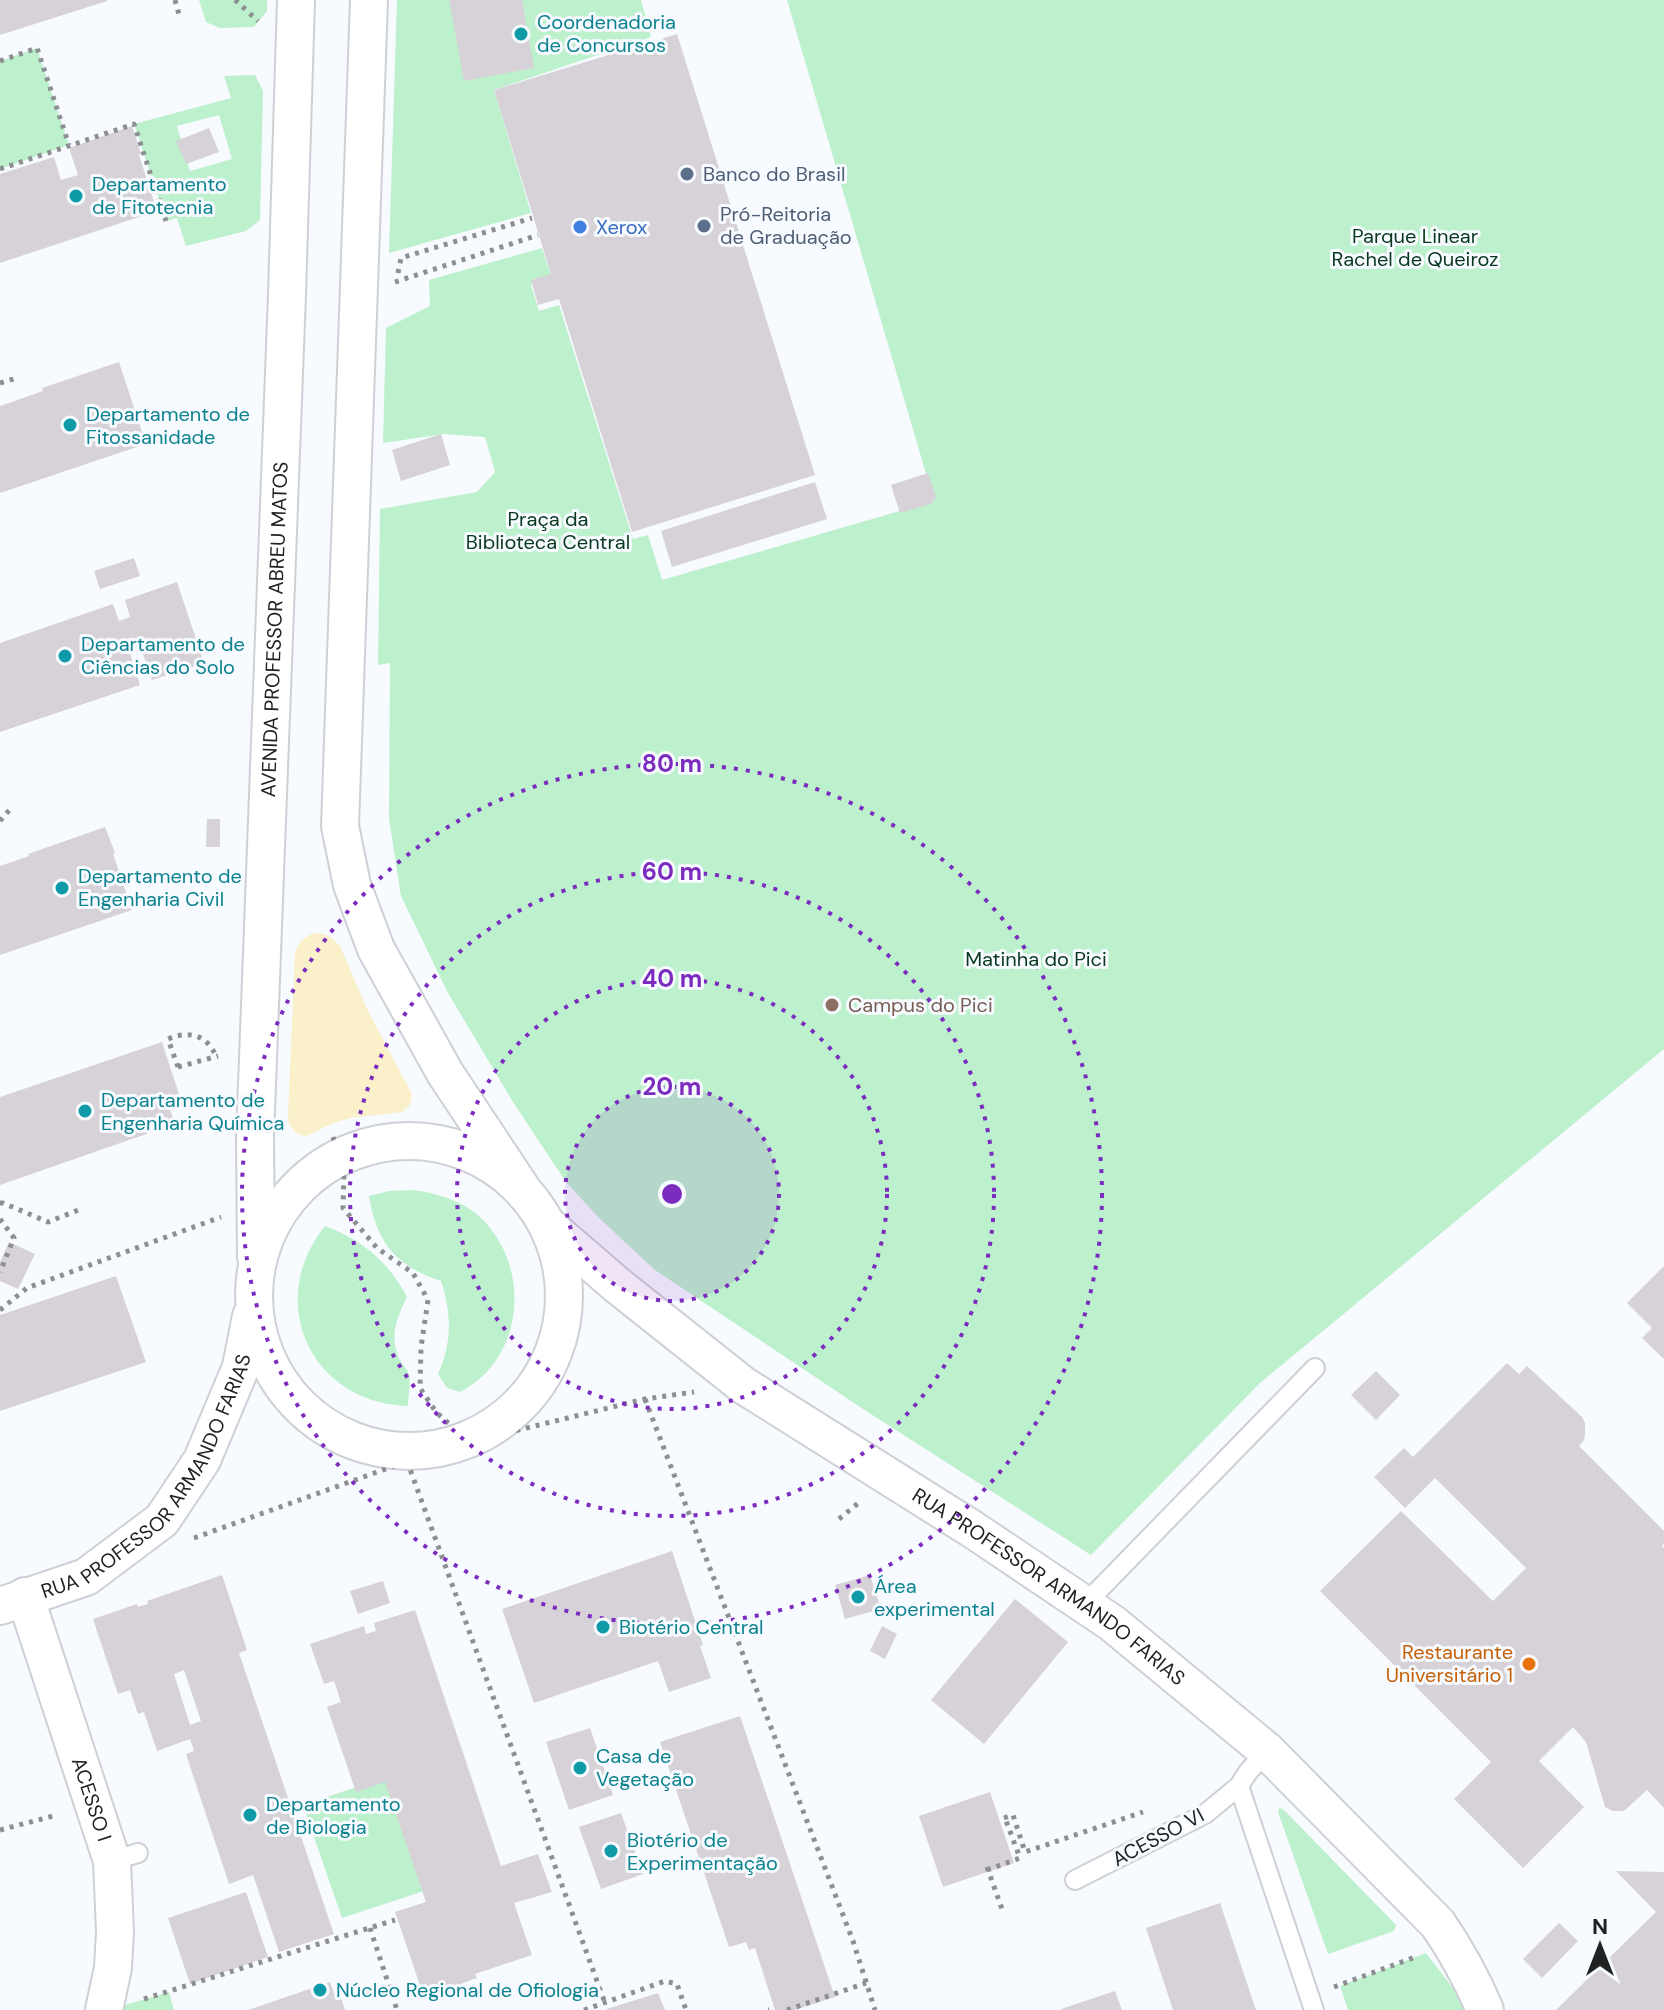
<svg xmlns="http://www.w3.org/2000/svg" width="1664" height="2010" font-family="'DM Sans',sans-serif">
<rect width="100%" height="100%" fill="#f7faff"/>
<g fill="#bdf0cc" fill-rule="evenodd">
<path d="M199,0H267V11L254,27L220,28L206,22Z"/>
<path d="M397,0H641L651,37L494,90L531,213L389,253Z"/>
<path d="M787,0H1664V1049L1260,1383L1091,1555L863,1409L655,1270L599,1218L566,1182L513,1102L448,993L401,896L389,819L390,663L378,665L380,509L477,492L495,472L485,437L444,434L383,443L386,328L430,306L429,280L542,248L552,278L531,285L539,311L559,305L633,539L648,535L662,580L934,501Z"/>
<path d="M37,48L69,145L0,169V61Z"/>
<path d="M255,75L263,91L260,220L246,231L186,246L177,218L166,221L134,124L231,98L224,76ZM219,115L232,159L190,171L177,126Z"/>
<path d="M412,1190C437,1193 461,1200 480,1217C532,1266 525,1359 460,1392L447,1388L438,1374C452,1343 452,1314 441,1281C397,1267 376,1242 369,1196L389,1191Z"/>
<path d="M325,1226C362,1240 388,1261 407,1297C397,1317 389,1336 399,1358C401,1363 407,1369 409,1374C411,1380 408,1398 408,1406C311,1403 264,1302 325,1226Z"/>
<path d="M386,1777L424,1891L342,1918L303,1805Z"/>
<path d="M1279,1808L1283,1809L1396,1925L1394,1931L1328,1954L1278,1812Z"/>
<path d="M1426,1953L1459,1996L1464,2010H1348L1340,1986Z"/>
<path d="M169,1992L174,2010H123L125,2005Z"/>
</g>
<path fill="#faf0ca" d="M316,933C327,934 332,937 340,946L367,1009L412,1094L410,1105L402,1112L350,1118L333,1123L307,1136L300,1135L294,1131L289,1124L288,1116L295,952C300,941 304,936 316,933Z"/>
<g fill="#d7d2d8" fill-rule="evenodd">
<path d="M0,0H107V1L0,35Z"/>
<path d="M449,0H522L534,68L464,81Z"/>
<path d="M677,34L815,475L632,532L559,299L538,305L531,280L551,274L494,90Z"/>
<path d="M132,126L141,154L139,155L157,211L0,263V174L54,157L61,180L78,175L69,148Z"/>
<path d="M209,128L219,152L186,164L176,141Z"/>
<path d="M119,362L146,444L0,493V406L43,391L42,388Z"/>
<path d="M441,434L450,465L401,481L392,450Z"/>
<path d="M928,473L936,497L931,504L900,513L891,485Z"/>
<path d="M815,482L827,519L672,567L661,531Z"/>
<path d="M134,558L140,576L100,589L94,571Z"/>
<path d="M177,582L204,663L152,680L140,646L129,650L140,685L0,732V643L113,604L119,621L130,617L125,600Z"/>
<path d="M207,819H220V847H206Z"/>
<path d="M105,827L115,853L113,854L132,910L0,955V866L29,856L28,854Z"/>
<path d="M162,1042L179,1094L166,1098L175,1124L0,1185V1097Z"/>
<path d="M9,1242L35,1254L18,1289L0,1281V1262Z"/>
<path d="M1664,1266V1359L1642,1338L1652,1328L1627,1303Z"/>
<path d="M116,1276L146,1362L0,1411V1315Z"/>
<path d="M1507,1363L1519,1374L1527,1366L1582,1417L1585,1423V1435L1584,1440L1579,1446L1664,1531V1543L1662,1546L1664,1548V1808L1647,1790L1624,1811H1613L1605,1807L1586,1742L1573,1727L1539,1761L1584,1807L1523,1868L1454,1799L1491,1762L1320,1591L1401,1511L1493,1601L1526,1568L1435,1478L1405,1508L1374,1477L1404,1448L1413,1457Z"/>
<path d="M1376,1371L1400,1395L1376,1420L1351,1395Z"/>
<path d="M672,1551L703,1645L700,1646L711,1678L669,1692L658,1661L534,1703L502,1609Z"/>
<path d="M222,1575L247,1650L239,1653L334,1934L279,1952L253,1875L229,1884L186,1754L194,1751L190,1739L157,1751L144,1712L138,1714L130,1690L118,1694L93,1619L137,1604L138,1607L148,1604L147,1601ZM184,1670L201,1721L190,1725L174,1674Z"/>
<path d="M870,1575L881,1609L845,1619L835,1585Z"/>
<path d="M383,1581L390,1603L358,1614L350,1591Z"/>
<path d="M1015,1599L1068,1642L984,1744L931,1700Z"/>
<path d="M415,1610L501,1866L538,1854L552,1892L514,1903L532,1955L475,1974L477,1978L424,1997L395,1912L426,1902L385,1782L356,1792L327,1707L341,1702L334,1681L324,1684L310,1644L364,1626L366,1634L376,1631L374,1623Z"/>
<path d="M882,1626L897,1634L885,1659L870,1651Z"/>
<path d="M740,1716L835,1997L795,2010H775L755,1948L749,1950L746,1942L729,1947L660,1742Z"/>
<path d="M590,1728L613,1795L569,1810L546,1742Z"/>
<path d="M990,1792L1014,1863L943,1887L919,1816Z"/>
<path d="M621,1813L643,1874L601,1889L579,1827Z"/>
<path d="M1616,1871L1664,1872V2010H1556L1656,1912Z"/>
<path d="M246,1892L268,1957L190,1984L168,1918Z"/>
<path d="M1220,1903L1256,2010H1173L1146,1928Z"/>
<path d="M1559,1923L1578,1941L1542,1978L1523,1959Z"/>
<path d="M330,1982L336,1999L341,1998L345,2010H248Z"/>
<path d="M1115,1991L1122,2010H1062L1061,2009Z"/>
<path d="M658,1993L665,2010H607V2009Z"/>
</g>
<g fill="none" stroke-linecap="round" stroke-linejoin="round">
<defs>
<g id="service">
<path d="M1085,1604L1315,1368"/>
<path d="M1239,1786L1314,2010"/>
<path d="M112,1861L138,1853"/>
<path d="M1075,1880L1205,1814L1239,1786L1248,1772L1267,1751"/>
</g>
<g id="minor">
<path d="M369,0L340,826L352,885L376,949L445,1073L522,1189"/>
<circle cx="409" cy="1296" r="155"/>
<path id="s1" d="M550,1227L617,1285L743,1385L972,1529L1112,1623L1267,1751L1438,1924C1457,1952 1472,1979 1485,2010"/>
<path id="s2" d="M256,1257L255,1137L287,294L296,0"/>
<path id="s3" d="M25,1596L112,1861L115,1931L113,1968L104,2010"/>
<path id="s4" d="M0,1606L86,1577L162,1520L202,1460L241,1367L251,1316"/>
</g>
</defs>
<use href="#service" stroke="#ced0d6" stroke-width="22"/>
<use href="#minor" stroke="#ced0d6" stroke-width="40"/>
<g stroke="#8d8f92" stroke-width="5" stroke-dasharray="4 6" stroke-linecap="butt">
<path d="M175,0L180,18"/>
<path d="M235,0L258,21"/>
<path d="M0,61L37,48L69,145"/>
<path d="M0,169L134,124L166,221"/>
<path d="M398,273L401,258L532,218"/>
<path d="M395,282L538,235"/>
<path d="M0,383L17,378"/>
<path d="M0,821L11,808"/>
<path d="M178,1067L168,1039C189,1030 208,1035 216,1057"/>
<path d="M178,1067L218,1056"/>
<path d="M333,1137L344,1174L343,1208L377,1248L413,1273L428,1300L421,1347L420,1388L436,1412L455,1429L478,1440"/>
<path d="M0,1203H3L48,1222L81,1209"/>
<path d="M0,1219L14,1238L0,1272"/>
<path d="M0,1310L27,1288L221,1217"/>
<path d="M645,1399L853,1941L875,2010"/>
<path d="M407,1461L605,2003"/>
<path d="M839,1519L862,1500"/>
<path d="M194,1538L441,1449L645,1399L694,1392"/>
<path d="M1004,1818L1013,1815L1025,1852L1143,1812"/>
<path d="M0,1830L57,1815"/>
<path d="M987,1867L1002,1909"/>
<path d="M987,1870L1020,1858L1005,1818"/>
<path d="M370,1928L397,2010"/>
<path d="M1334,1987L1418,1956"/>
<path d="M144,1999L395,1920"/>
<path d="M584,2010L665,1981L677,1984L686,2010"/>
<path d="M768,2010H769"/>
<path d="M787,2010L866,1983"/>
</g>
<use href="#service" stroke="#fff" stroke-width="18"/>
<use href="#minor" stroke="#fff" stroke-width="36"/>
</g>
<circle cx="672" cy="1194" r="107" fill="#7b2cbf" fill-opacity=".12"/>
<g fill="none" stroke="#7b2cbf" stroke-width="4" stroke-dasharray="4 8">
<circle cx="672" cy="1194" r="107"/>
<circle cx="672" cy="1194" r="215"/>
<circle cx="672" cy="1194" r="322"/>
<circle cx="672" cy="1194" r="430"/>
</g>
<g fill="#0f9aa8" stroke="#f7faff" stroke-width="3">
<circle cx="521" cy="34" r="8"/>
<circle cx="76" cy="196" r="8"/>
<circle cx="70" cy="425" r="8"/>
<circle cx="65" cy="656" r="8"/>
<circle cx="62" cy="888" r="8"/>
<circle cx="85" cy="1111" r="8"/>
<circle cx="858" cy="1597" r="8"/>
<circle cx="603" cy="1627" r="8"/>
<circle cx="580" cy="1768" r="8"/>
<circle cx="250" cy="1815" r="8"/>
<circle cx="611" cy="1851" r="8"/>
<circle cx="320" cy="1990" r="8"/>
</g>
<g fill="#5c6f8a" stroke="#f7faff" stroke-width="3">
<circle cx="687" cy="174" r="8"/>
<circle cx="704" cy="226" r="8"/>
</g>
<circle fill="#3f7fe0" stroke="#f7faff" stroke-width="3" cx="580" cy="227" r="8"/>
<circle fill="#8d6e63" stroke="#f7faff" stroke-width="3" cx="832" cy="1005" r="8"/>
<circle fill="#e8710a" stroke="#f7faff" stroke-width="3" cx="1529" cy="1664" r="8"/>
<g text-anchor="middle" stroke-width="6" stroke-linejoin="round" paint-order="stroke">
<g font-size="20" fill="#0d838f" stroke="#f7faff" text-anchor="start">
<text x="537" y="29">Coordenadoria<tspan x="537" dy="23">de Concursos</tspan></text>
<text x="92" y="191">Departamento<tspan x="92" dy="23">de Fitotecnia</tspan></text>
<text x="86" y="421">Departamento de<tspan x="86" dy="23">Fitossanidade</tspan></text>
<text x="81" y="651">Departamento de<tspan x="81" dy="23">Ciências do Solo</tspan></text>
<text x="78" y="883">Departamento de<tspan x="78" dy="23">Engenharia Civil</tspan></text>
<text x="101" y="1107">Departamento de<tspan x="101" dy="23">Engenharia Química</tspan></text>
<text x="874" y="1593">Área<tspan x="874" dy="23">experimental</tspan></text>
<text x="619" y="1634">Biotério Central</text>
<text x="596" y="1763">Casa de<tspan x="596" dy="23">Vegetação</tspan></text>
<text x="266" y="1811">Departamento<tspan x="266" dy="23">de Biologia</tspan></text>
<text x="627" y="1847">Biotério de<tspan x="627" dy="23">Experimentação</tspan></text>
<text x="336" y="1997">Núcleo Regional de Ofiologia</text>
</g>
<g font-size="20" fill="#4e5e75" stroke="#f7faff" text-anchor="start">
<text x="703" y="181">Banco do Brasil</text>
<text x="720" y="221">Pró-Reitoria<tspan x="720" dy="23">de Graduação</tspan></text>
</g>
<g font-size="20" fill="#366cbe" stroke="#f7faff" text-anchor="start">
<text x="596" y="234">Xerox</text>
</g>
<g font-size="20" fill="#08381d" stroke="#f7faff">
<text x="1415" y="243">Parque Linear<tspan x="1415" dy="23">Rachel de Queiroz</tspan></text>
<text x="548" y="526">Praça da<tspan x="548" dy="23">Biblioteca Central</tspan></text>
<text x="1036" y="966">Matinha do Pici</text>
</g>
<g font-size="20" fill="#202123" stroke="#f7faff">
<text dy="7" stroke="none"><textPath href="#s2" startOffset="628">AVENIDA PROFESSOR ABREU MATOS</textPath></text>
<text dy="7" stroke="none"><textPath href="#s4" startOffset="208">RUA PROFESSOR ARMANDO FARIAS</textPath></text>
<text dy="7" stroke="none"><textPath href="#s1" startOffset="616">RUA PROFESSOR ARMANDO FARIAS</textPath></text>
<text dy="7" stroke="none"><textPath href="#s3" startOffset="214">ACESSO I</textPath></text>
<text transform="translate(1158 1837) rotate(-28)" y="7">ACESSO VI</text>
</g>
<g font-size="20" fill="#785e54" stroke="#f7faff" text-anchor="start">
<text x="848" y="1012">Campus do Pici</text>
</g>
<g font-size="20" fill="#c56008" stroke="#f7faff" text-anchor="end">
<text x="1513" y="1659">Restaurante<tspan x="1513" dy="23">Universitário 1</tspan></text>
</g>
</g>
<circle cx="672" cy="1194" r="12" fill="#7b2cbf" stroke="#f7faff" stroke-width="4"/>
<g font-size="24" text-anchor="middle" font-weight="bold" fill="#7b2cbf" stroke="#f7faff" stroke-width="6" stroke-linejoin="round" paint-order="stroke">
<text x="672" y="772">80 m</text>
<text x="672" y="880">60 m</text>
<text x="672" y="987">40 m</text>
<text x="672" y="1095">20 m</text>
</g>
<g transform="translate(1600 1946)" stroke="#f7faff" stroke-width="6" paint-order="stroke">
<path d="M0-6L14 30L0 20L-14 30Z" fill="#202123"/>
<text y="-12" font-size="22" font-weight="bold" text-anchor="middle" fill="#202123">N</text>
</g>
</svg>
